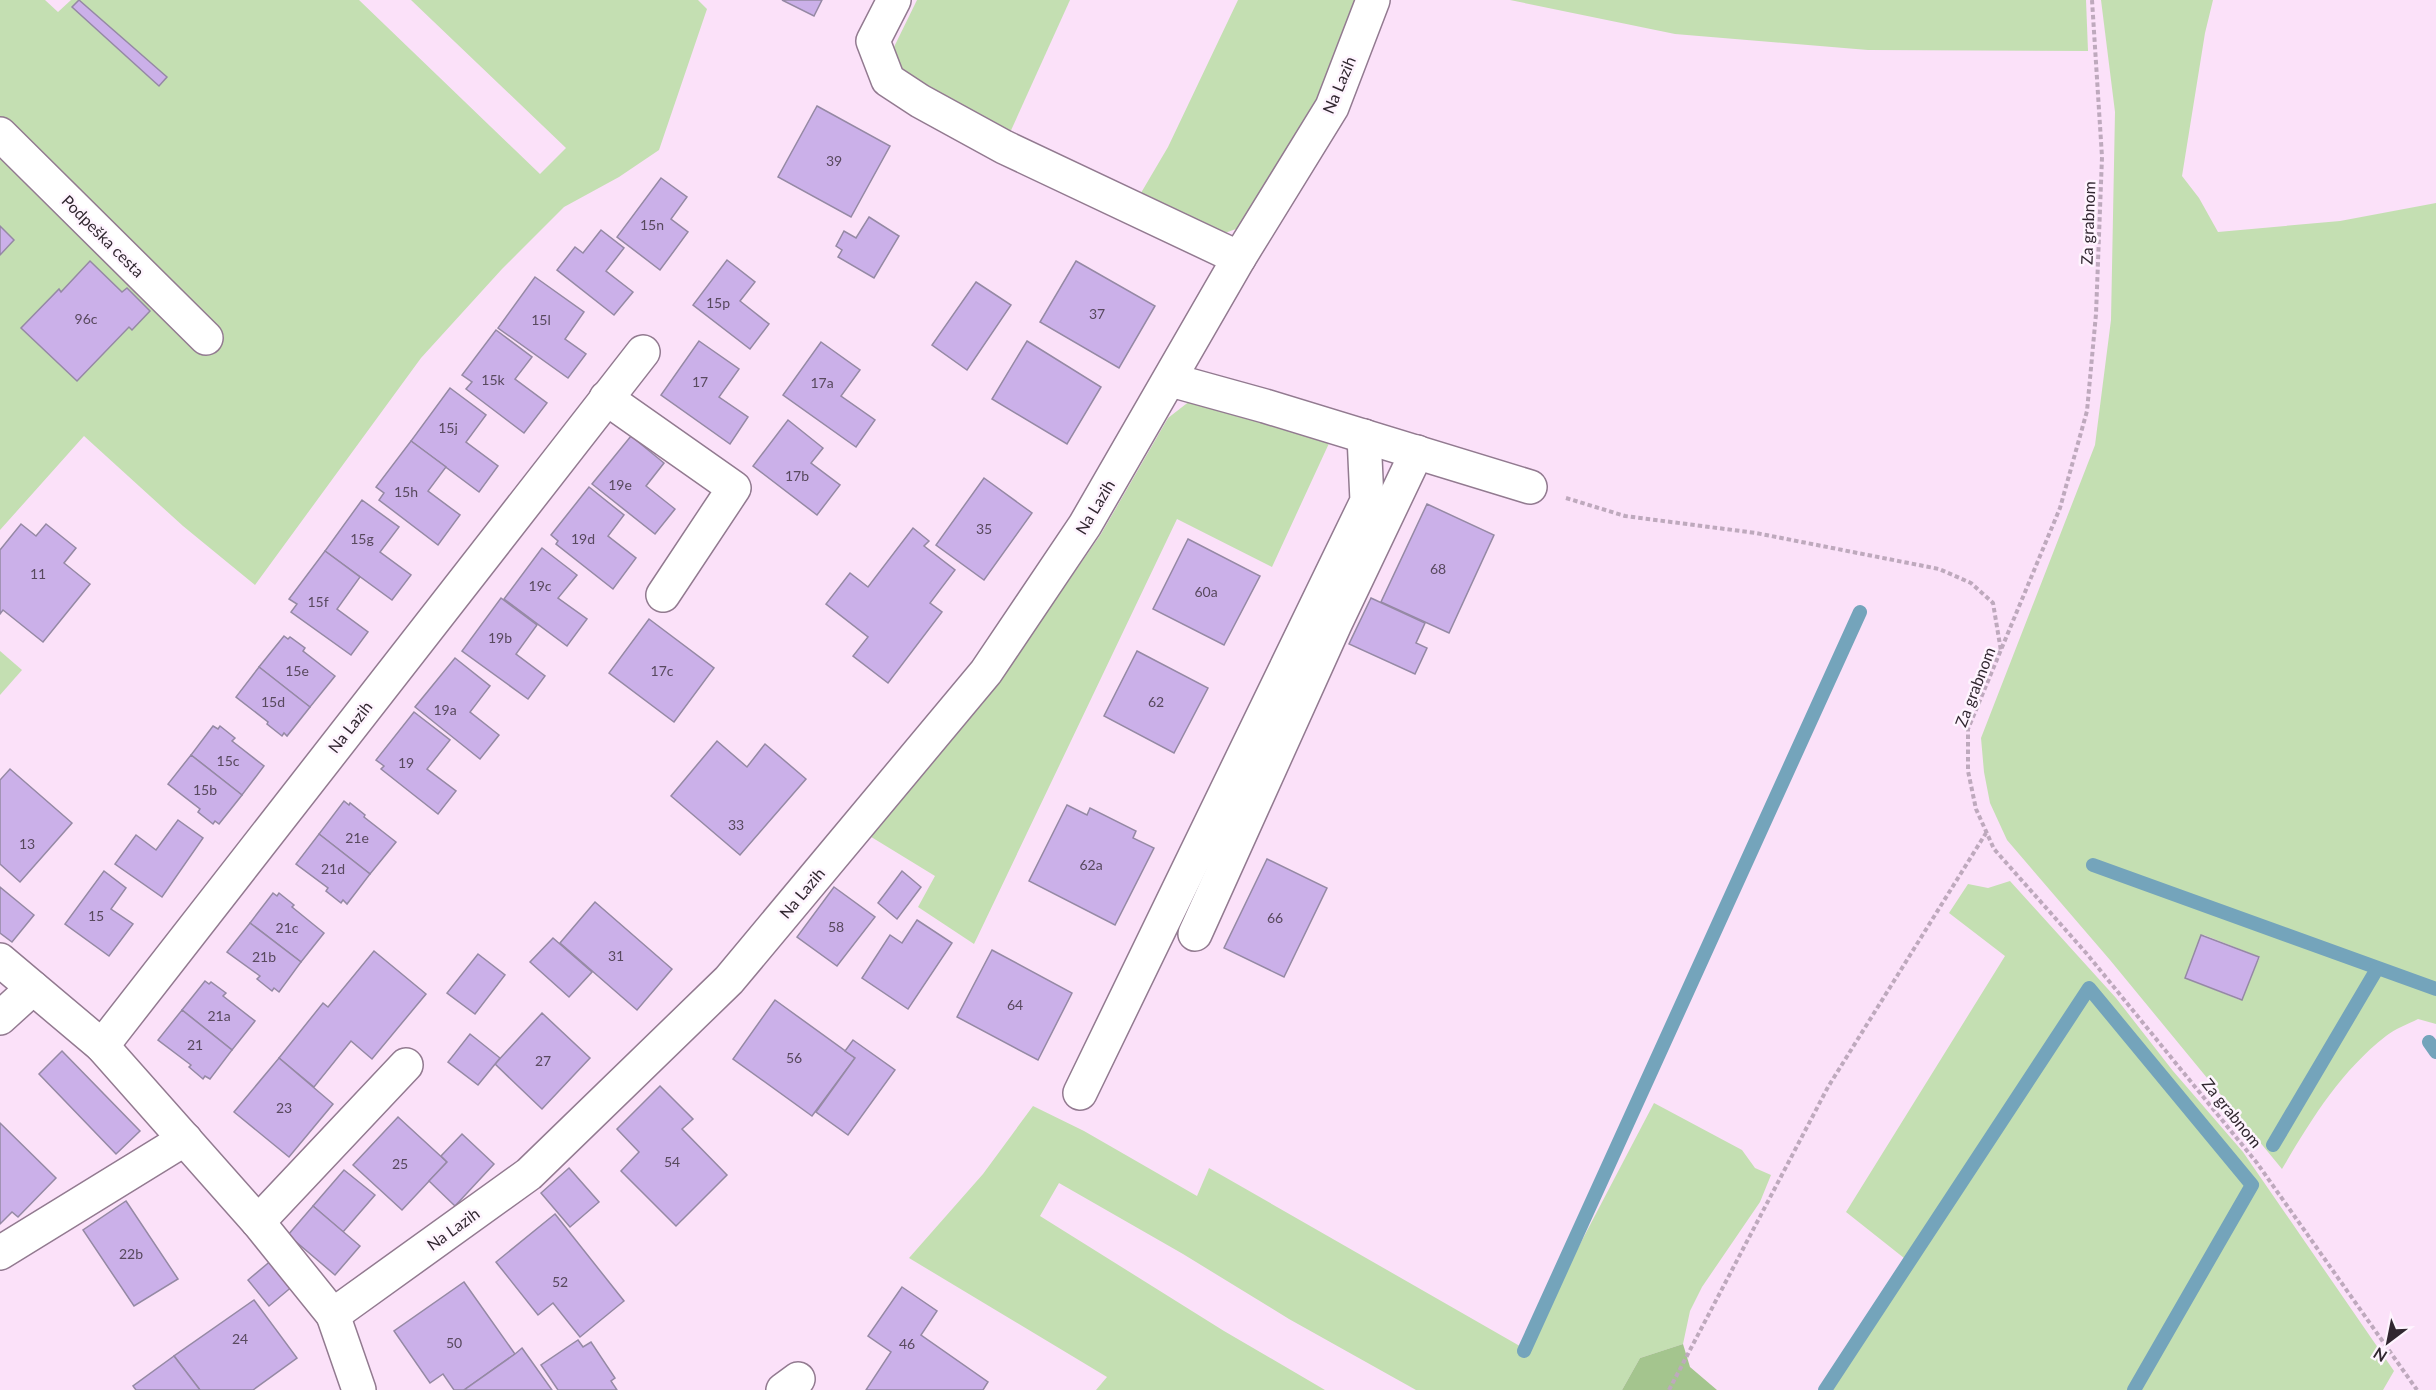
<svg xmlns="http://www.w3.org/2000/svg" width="2436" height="1390" font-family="Lato,sans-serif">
<rect width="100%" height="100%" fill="#fbe1f9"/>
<g fill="#c4dfb2" fill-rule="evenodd">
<path d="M0,0H45L58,12L71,0H359L540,174L566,148L411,0H698L707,9L659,150L619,177L564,207L502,269L421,358L255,585L183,526L84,436L0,530Z"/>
<path d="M917,0H1070L1008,137L901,76L893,49Z"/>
<path d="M1238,0H1358L1318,111L1250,224L1222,234L1138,198L1168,147Z"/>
<path d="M1510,0H2086L2088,51L1868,50L1675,34Z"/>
<path d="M2101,0H2213L2205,33L2182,176L2199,198L2218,232L2340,221L2436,203V1024L2418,1019C2408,1024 2395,1029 2386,1036C2340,1072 2311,1120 2282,1169L2110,960L2007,840L1990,803L1984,772L1981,738L2095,445L2111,320L2115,112ZM2204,935L2260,957L2240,1000L2185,978Z"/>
<path d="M1195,397L1331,439L1272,567L1177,519L974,944L918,907L935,876L868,835L997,684L1101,534L1168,418Z"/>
<path d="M0,651L22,670L0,695Z"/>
<path d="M2010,881L2116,998L2173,1071L2243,1152L2394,1371L2383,1390H1824L1904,1258L1846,1212L2005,956L1949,913L1968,884L1988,888Z"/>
<path d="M1654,1103L1742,1150L1755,1168L1771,1175L1760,1202L1702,1287L1690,1311L1683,1344L1640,1358L1622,1390H1416L1289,1319L1183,1254L1059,1183L1040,1216L1224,1331L1325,1390H1096L1107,1377L909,1258L983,1174L1033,1106L1084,1131L1197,1196L1209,1168L1525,1349Z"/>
</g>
<path fill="#a4c58e" d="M1683,1344L1690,1367L1717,1390H1622L1640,1358Z"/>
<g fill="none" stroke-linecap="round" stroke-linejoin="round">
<g stroke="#74a4bb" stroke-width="14">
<path d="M2093,865L2436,989"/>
<path d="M2429,1042L2436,1052"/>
<path d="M2273,1145L2377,969"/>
<path d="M1524,1351L1860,612"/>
<path d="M1825,1390L2089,988L2252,1185L2134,1390"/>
</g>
</g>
<g fill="#cbb0e9" stroke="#9589a4" stroke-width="1.5">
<path d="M79,0L167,77L159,86L72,7Z"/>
<path d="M782,0H822L814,16Z"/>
<path d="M817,106L890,146L851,217L778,177Z"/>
<path d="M661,178L687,197L671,219L688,232L660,270L617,237Z"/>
<path d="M869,217L899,236L874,278L838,257L842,250L836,246L844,231L856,238Z"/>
<path d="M0,226L14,240L0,255Z"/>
<path d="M601,230L624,248L606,271L633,292L614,315L557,270L575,247L583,253Z"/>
<path d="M727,260L755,282L740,301L769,324L750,349L693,305Z"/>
<path d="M90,261L122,292L127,288L150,311L132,330L129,327L77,381L21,328L59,289L61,292Z"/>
<path d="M1076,261L1155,306L1119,368L1040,322Z"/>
<path d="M535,277L584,312L565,339L586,354L568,378L498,328Z"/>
<path d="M976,282L1011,305L967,370L932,345Z"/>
<path d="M496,330L532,357L515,379L547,403L524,433L466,389L472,382L462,375Z"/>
<path d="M699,341L739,369L719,397L748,417L730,444L661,395Z"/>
<path d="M1027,341L1101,387L1067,444L992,399Z"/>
<path d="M821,342L860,370L841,396L875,420L856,447L783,395Z"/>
<path d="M450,388L486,415L466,442L498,466L479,492L411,441Z"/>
<path d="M788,420L823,448L811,463L840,485L817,515L753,466Z"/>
<path d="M631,436L664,463L646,486L675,509L655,534L592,484Z"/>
<path d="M411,441L446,467L428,491L460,515L438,545L379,500L384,493L376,487Z"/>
<path d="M984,478L1032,513L984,580L936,545Z"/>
<path d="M589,487L624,515L608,536L636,558L613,589L556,544L558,541L551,535Z"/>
<path d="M362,500L399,527L380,552L411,575L392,600L325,551Z"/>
<path d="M1427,504L1494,535L1449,633L1381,602Z"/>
<path d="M21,524L36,536L46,524L76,548L64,563L90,584L43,642L3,610L0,614V550Z"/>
<path d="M913,528L929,541L924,546L955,570L930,603L942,612L888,683L853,656L868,637L826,604L850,573L868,587Z"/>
<path d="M1188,539L1260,576L1224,645L1153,609Z"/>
<path d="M542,548L577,575L558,598L587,619L567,646L504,599Z"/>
<path d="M325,551L360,577L337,609L368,632L351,655L291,612L297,604L289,599Z"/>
<path d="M501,598L537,625L516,654L545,676L528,699L462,651Z"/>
<path d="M1371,598L1425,623L1416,643L1427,648L1415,674L1349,644Z"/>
<path d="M649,619L714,668L674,722L609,673Z"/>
<path d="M284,636L288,639L290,637L305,648L303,651L335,676L310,707L259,667Z"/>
<path d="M1137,651L1208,688L1174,753L1104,716Z"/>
<path d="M455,658L490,686L470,712L499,735L480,759L415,707Z"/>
<path d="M259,667L310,707L287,736L284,733L282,736L267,724L268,722L236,697Z"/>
<path d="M414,712L450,740L427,769L456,791L438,814L381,769L384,766L376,760Z"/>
<path d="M213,726L218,729L220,726L235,738L232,741L264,766L242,795L191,755Z"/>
<path d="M717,741L747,767L765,744L806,779L740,855L671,796Z"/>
<path d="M191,755L242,795L219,824L215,821L213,824L198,812L200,809L168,784Z"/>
<path d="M10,769L72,823L20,882L0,864V780Z"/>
<path d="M344,801L349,805L350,803L365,815L364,817L396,842L370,874L319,834Z"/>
<path d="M1067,805L1087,815L1090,808L1136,831L1133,838L1154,848L1115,925L1029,881Z"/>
<path d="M178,820L203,838L162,897L115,864L136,835L156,850Z"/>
<path d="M319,834L370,874L347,904L343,900L341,903L326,891L328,888L296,864Z"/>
<path d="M1267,859L1327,888L1284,977L1224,948Z"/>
<path d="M104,871L126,888L111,909L133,924L109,956L65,924Z"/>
<path d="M902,871L921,887L897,919L878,903Z"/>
<path d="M0,887L34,915L12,942L0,933Z"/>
<path d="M834,887L875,917L837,966L797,937Z"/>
<path d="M273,893L277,896L279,893L294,905L292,907L324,933L301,962L250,923Z"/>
<path d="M595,902L672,969L637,1010L560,943Z"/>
<path d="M917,920L952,943L908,1009L862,978L890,935L902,943Z"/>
<path d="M250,923L301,962L279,992L274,988L272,991L257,979L260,976L227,952Z"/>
<path d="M2201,935L2259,957L2242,1000L2185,978Z"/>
<path d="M553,938L592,972L569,997L530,962Z"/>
<path d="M992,950L1072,993L1038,1060L957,1017Z"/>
<path d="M374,951L426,994L372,1059L351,1041L314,1087L279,1058L323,1003L328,1007Z"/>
<path d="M478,954L505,975L475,1014L447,993Z"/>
<path d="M205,981L209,984L211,982L226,993L223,996L255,1021L232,1050L182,1010Z"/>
<path d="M775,1000L855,1058L812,1116L733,1059Z"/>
<path d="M182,1010L232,1050L210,1079L205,1076L203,1079L189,1067L191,1065L158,1040Z"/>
<path d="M542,1013L590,1058L542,1109L495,1064Z"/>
<path d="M470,1034L500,1058L478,1085L448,1062Z"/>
<path d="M853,1040L895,1070L848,1135L816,1112L855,1058L845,1051Z"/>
<path d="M62,1051L140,1131L116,1154L39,1074Z"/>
<path d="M279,1058L333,1104L289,1157L234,1112Z"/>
<path d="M660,1086L693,1119L682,1129L727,1175L676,1226L621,1171L639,1152L617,1129Z"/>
<path d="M398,1117L447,1162L402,1210L353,1165Z"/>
<path d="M0,1123L56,1178L18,1217L12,1212L0,1224Z"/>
<path d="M462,1134L494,1164L455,1206L429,1181L447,1162L441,1156Z"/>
<path d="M569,1168L599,1202L570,1227L541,1193Z"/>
<path d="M344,1170L375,1195L343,1232L313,1206Z"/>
<path d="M126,1201L178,1279L134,1306L83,1230Z"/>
<path d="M313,1206L360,1246L335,1275L288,1235Z"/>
<path d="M555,1214L624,1301L580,1337L553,1303L538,1315L496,1262Z"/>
<path d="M273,1259L294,1285L269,1306L248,1280Z"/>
<path d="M464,1282L515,1354L464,1390H454L443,1374L430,1383L394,1331Z"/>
<path d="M902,1287L937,1311L921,1335L988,1382L983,1390H866L891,1352L868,1336Z"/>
<path d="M254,1300L297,1358L253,1390H200L174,1356Z"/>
<path d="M578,1340L583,1347L591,1342L615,1378L611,1381L617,1390H558L541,1365Z"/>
<path d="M522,1348L552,1390H464L515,1354Z"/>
<path d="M174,1356L200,1390H136L133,1386Z"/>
</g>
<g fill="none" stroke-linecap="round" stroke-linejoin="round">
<defs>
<g id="minor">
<path d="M894,0L873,41L888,80L920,101L1004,147L1239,258"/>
<path d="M0,134L206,338"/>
<path d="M1171,380L1265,406L1530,487"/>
<path d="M606,398L734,488L663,595"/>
<path d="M1195,934L1335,624L1417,452"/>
<path d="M0,960L102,1046L258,1222L333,1315L529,1174L729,980L986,672L1085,525L1239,258L1332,107L1373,0"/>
<path d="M0,1018L33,988"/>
<path d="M102,1046L643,352"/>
<path d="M1080,1093L1367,501L1364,436"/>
<path d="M258,1222L406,1065"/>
<path d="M0,1253L185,1139"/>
<path d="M333,1315L359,1390"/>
<path d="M783,1390L798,1379"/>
</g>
</defs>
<use href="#minor" stroke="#927a90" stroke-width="36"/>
<g stroke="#bea9bd" stroke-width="4" stroke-dasharray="4.5 3" stroke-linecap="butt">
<path d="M2092,0L2102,157L2096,314L2087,411L2060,508L1968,729V771L1976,809L1994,849L2087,954L2257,1163L2417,1390"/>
<path d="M1566,498L1625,516L1756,533L1939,569L1971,583L1993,603L2001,651"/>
<path d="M1669,1390L1828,1087L1986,833"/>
</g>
<use href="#minor" stroke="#fff" stroke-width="33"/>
</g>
<g text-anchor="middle" stroke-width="5" stroke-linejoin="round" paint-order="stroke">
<g font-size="14" fill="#58495e">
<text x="834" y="166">39</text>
<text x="652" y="230">15n</text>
<text x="718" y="308">15p</text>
<text x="1097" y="319">37</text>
<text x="86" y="324">96c</text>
<text x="541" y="325">15l</text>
<text x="493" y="385">15k</text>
<text x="700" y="387">17</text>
<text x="822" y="388">17a</text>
<text x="448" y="433">15j</text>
<text x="797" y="481">17b</text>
<text x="620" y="490">19e</text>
<text x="406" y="497">15h</text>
<text x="984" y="534">35</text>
<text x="362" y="544">15g</text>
<text x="583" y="544">19d</text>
<text x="1438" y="574">68</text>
<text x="38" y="579">11</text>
<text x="540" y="591">19c</text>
<text x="1206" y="597">60a</text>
<text x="318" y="607">15f</text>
<text x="500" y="643">19b</text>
<text x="297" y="676">15e</text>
<text x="662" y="676">17c</text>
<text x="273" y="707">15d</text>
<text x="1156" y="707">62</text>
<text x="445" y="715">19a</text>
<text x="228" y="766">15c</text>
<text x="406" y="768">19</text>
<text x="205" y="795">15b</text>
<text x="736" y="830">33</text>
<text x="357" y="843">21e</text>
<text x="27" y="849">13</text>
<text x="1091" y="870">62a</text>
<text x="333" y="874">21d</text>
<text x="96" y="921">15</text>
<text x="1275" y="923">66</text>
<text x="836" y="932">58</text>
<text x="287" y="933">21c</text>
<text x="616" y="961">31</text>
<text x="264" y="962">21b</text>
<text x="1015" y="1010">64</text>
<text x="219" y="1021">21a</text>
<text x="195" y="1050">21</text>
<text x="794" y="1063">56</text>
<text x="543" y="1066">27</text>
<text x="284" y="1113">23</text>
<text x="672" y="1167">54</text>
<text x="400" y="1169">25</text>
<text x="131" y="1259">22b</text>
<text x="560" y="1287">52</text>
<text x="240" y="1344">24</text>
<text x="454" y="1348">50</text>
<text x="907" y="1349">46</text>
</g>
<g font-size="16" fill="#312730" stroke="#fef4fe">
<text transform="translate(1339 85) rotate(-67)" y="6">Na Lazih</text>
<text transform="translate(2088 223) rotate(-88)" y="6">Za grabnom</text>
<text transform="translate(103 236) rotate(45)" y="6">Podpeška cesta</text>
<text transform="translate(1095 507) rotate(-59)" y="6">Na Lazih</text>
<text transform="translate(1975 687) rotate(-69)" y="6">Za grabnom</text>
<text transform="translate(350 727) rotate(-52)" y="6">Na Lazih</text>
<text transform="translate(802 893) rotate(-50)" y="6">Na Lazih</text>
<text transform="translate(2232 1113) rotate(51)" y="6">Za grabnom</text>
<text transform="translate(453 1229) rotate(-36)" y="6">Na Lazih</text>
</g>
</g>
<g transform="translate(2388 1342) rotate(212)" stroke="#fef4fe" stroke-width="4.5" paint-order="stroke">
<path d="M0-4.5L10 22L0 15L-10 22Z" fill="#312730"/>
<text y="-9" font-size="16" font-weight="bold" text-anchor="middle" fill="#312730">N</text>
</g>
</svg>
